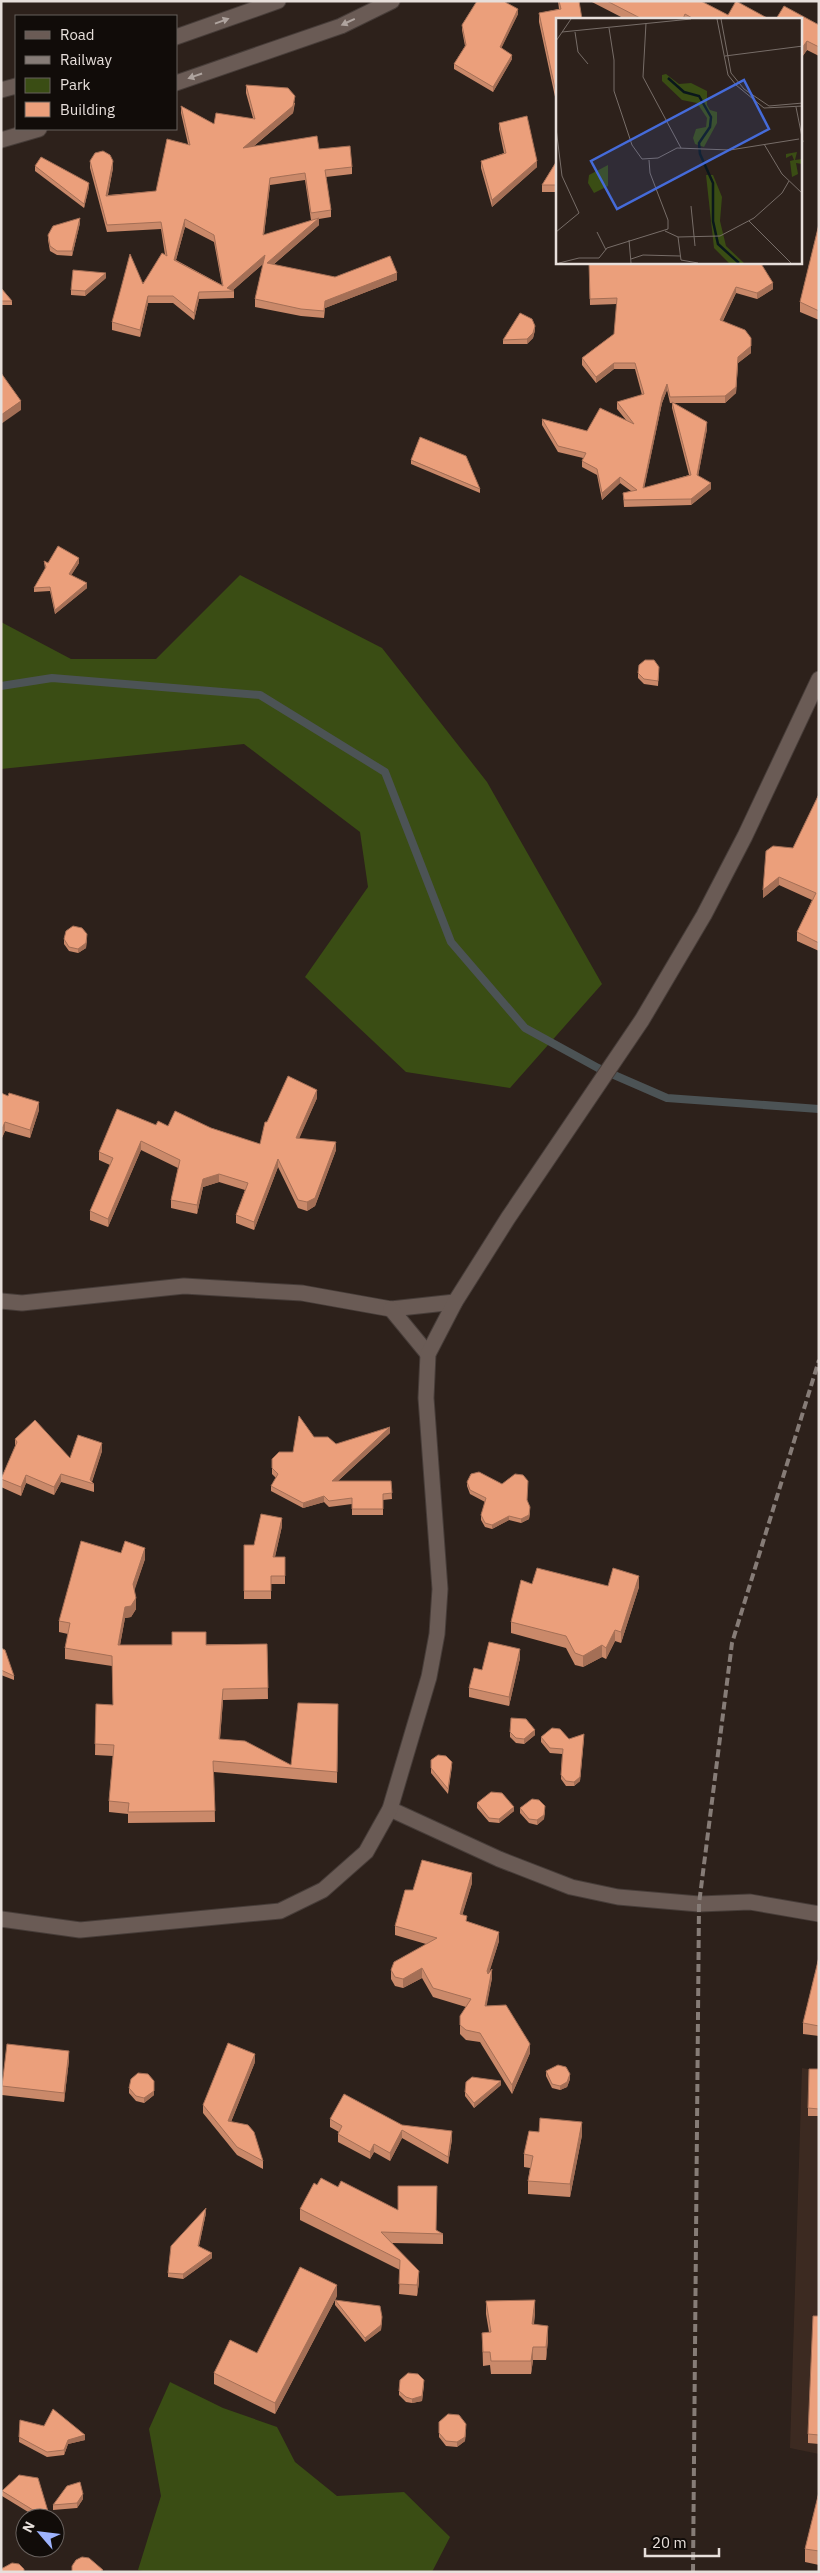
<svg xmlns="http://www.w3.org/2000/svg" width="820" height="2573" font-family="'IBM Plex Sans',sans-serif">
<rect width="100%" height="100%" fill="#2d211b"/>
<path fill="#3c2a21" d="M802,2068L819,2071V2454L790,2448Z"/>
<g fill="#3a4d14">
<path d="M240,575L382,648L487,782L602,984L510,1088L406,1072L305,977L368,887L360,832L244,744L1,769V622L71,659H156Z"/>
<path d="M170,2382L223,2408L277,2427L295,2462L337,2496L404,2492L450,2537L432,2572H147L138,2570L161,2496L149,2429Z"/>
</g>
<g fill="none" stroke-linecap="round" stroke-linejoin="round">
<path stroke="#4c5355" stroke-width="8" d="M1,686L52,678L260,695L385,772L451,942L525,1028L598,1068L667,1098L819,1109"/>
<defs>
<g id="minor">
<path d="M176,37L278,1"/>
<path d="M176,83L341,26L392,1"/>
<path d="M1,90L16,86"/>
<path d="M1,140L39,129"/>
<path d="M1,1301L22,1303L184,1286L302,1293L391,1309L455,1302"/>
<path d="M391,1309L428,1354"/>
<path d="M390,1809L499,1859L571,1887L618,1897L699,1904L750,1902L819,1914"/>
<path d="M1,1919L80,1930L280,1911L323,1890L366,1852L390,1809L429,1677L437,1634L440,1589L426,1398L428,1354L455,1302L508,1218L642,1020L704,915L745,836L819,679"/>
</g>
</defs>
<use href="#minor" stroke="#473d39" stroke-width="17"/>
<use href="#minor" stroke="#6a5b55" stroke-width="15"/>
<path stroke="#867c77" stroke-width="4" stroke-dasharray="8 4" stroke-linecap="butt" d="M693,2572L699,1904L732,1643L819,1360"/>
</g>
<g fill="#ca896a" fill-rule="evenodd">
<path d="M477,1H506V3L518,14L501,48L512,59L493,92L454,69V64L465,46L462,30V25Z"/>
<path d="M558,1H579L558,19V106H557L539,22V13L559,9Z"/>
<path d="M590,1H701L728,15L769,19H625Z"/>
<path d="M801,19L819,25V56L807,50L802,57L801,56Z"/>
<path d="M246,85L295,103L293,113L254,146L319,149L352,167V174L326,177L331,210V217L319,219V225L273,265L335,277L397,280L325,308L324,318L301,316L255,307V299L263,264L232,291H234V298L199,299L194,320L173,303H148L140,337L112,330V322L165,255L161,229L107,232L90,168V161L113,168L108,195L156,191L188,144L181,113V106L214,124L253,118L246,93ZM305,180L311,220H314L264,235L270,185ZM185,227L214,242L222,285L176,260Z"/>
<path d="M499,123L537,167L492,207L481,168V161L504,153L499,129Z"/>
<path d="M558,159V192H542V185Z"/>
<path d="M35,166L89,187L84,208L35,171Z"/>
<path d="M80,223L72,256L57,255L50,251L48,240V235Z"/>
<path d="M819,224V320L800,312V302Z"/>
<path d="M589,262L773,289L757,299L736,293L723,321L751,345V353L738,363L736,393L725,403H673L707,429L698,476L711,489L691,505L624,507L623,493L631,491L620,483L602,500L597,475L582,467V461L583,458L558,452L542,425V419L587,431L626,420L617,409V402L642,395L635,369H614L596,383L582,365V358L614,334L617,304L590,305ZM667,390L670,403H672V408L689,475L644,488L662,403Z"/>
<path d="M106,278L85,296L71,295V290Z"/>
<path d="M1,288L12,301V305H1Z"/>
<path d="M535,330L533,338L527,344H503V340Z"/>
<path d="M411,460L480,489V493L411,464Z"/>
<path d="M44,561L48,563H79L71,575L87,588L55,614L50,591L34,592V588L45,569Z"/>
<path d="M659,671L658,686L644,684L638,678V673Z"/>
<path d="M819,794V951L797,941V932L812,900L779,885L763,898L793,848Z"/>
<path d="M64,939H87L86,948L78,953L69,951L64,944Z"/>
<path d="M1,1093L39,1110L30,1138L5,1131L1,1140Z"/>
<path d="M317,1098L299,1138L336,1150L315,1206L307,1211L298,1208L278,1167L254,1230L236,1223V1215L245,1190L219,1182L203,1187L197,1214L171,1208V1200L178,1168L141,1150L108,1227L90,1220V1211L110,1165L99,1160V1152L156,1125L168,1126L211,1128L260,1144L267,1122Z"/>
<path d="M390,1433L338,1481H391L392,1499L383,1500V1515H352V1504L329,1507L324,1502L303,1508L271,1491V1486L276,1478L272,1474V1459L293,1452L314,1437L336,1444Z"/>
<path d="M15,1439L70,1458L102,1451L92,1482L94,1484V1492L61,1482L54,1495L26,1483L21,1496L1,1487V1479L15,1447Z"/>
<path d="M467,1482L527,1500L530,1512L529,1519L521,1523L509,1520L492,1529L485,1527L481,1520V1515L485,1502L470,1494L467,1486Z"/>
<path d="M282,1526L275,1557H285V1584H271V1599H244V1545H254Z"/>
<path d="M121,1553L145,1559L134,1590L136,1609L131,1617L125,1618L120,1645L267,1644L268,1699L223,1700L220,1739L291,1765L338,1704L337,1783L214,1772L215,1822L128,1823V1814L109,1812V1801L113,1756L95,1755L96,1704L113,1705L112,1666L65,1659V1648L68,1634L59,1632V1621Z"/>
<path d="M532,1584L608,1586L639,1587L621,1643L615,1641L606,1659L602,1657L583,1667L575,1665L566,1648L511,1633V1622Z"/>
<path d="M1,1648L14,1676V1680L1,1675Z"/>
<path d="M520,1658L509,1706L469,1697V1688L482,1670Z"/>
<path d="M510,1732L535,1735L524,1744L516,1743L510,1737Z"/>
<path d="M541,1737L569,1739L584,1738L580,1781L574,1786H566L561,1779L562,1754L550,1753L541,1742Z"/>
<path d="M452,1766L448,1794L431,1773V1768Z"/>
<path d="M477,1803L514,1811L499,1823L489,1822L477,1808Z"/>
<path d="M520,1808L545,1811L544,1819L537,1825L529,1823L520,1813Z"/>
<path d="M472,1883L462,1915L467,1922L499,1941L489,1972L492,1978L486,2006L530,2053L512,2094L480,2042L466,2040L460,2034V2016L466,2007L433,1997L422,1978L403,1988L395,1986L391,1979V1970L426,1944L395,1935V1926L413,1890Z"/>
<path d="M819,1957V2036L803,2034V2023Z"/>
<path d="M69,2060L64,2102L2,2095V2086Z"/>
<path d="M255,2062L231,2122L263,2161V2169L237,2155L203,2113V2105Z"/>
<path d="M819,2069V2116H808V2108Z"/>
<path d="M546,2071L570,2079L567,2087L560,2090L552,2088L546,2076Z"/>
<path d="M501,2085L474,2108L465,2096V2092Z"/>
<path d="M129,2088L154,2095L144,2103L136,2101L129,2093Z"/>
<path d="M330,2119L402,2125L452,2139L448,2164L402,2138L390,2161L374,2152L370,2159L338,2142V2134L339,2132L330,2127Z"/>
<path d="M582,2135L570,2197L528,2194V2181L530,2168L524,2167V2154Z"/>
<path d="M317,2185L338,2187L443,2234V2244L392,2243L419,2282L417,2296L399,2294L400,2270L300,2220V2209Z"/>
<path d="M206,2213L199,2246L212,2258L183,2279L168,2277V2273Z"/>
<path d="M337,2296L275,2414L214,2384V2373L257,2353Z"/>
<path d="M335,2300L382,2321L381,2330L365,2342L335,2305Z"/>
<path d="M486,2301L535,2313L534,2324L548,2339L546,2360H533L531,2374H491L490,2365L483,2366L482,2333L489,2332L486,2314Z"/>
<path d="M819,2316V2444L808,2443V2434Z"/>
<path d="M424,2385L422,2401L412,2403L406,2402L399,2395V2391Z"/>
<path d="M20,2420L85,2440L68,2444L64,2455L47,2457L19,2442Z"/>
<path d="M439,2422L466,2428L465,2441L457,2447L446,2446L439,2437Z"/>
<path d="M2,2491L50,2518H38L2,2496Z"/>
<path d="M819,2492V2565L805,2562V2549Z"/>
<path d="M83,2499L77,2508L53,2510V2505Z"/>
</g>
<g fill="#a46f56">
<path d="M518,9V14L500,51V47Z"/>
<path d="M807,41V50L802,57V48Z"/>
<path d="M512,55V59L493,92V87Z"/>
<path d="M295,96L293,113L243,155V148Z"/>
<path d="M113,161V168L106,203V196Z"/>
<path d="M537,161V167L492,207V200Z"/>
<path d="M270,178V185L263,242V235Z"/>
<path d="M89,183V187L84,208V204Z"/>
<path d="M80,218V223L72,256V251Z"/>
<path d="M319,218V225L267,270V263Z"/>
<path d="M185,219V227L174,267V260Z"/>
<path d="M265,255V262L232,291L227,288Z"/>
<path d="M106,273V278L85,296V291Z"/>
<path d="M397,273V280L325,308L324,318L325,301Z"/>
<path d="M773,283V289L757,299V293Z"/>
<path d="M736,287V293L720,326V320Z"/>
<path d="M199,292V299L194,320V313Z"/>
<path d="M148,296V303L140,337V330Z"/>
<path d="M535,326V330L533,338L527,344V339Z"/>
<path d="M751,338V353L738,363L736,393L725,403V396L738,357Z"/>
<path d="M614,363V369L596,383V377Z"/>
<path d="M667,384V390L662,403L643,494V488L662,397Z"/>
<path d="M21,401V410L1,424V415Z"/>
<path d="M707,422V429L697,482V475Z"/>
<path d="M620,477V483L602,500V493Z"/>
<path d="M711,483V489L691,505V499Z"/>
<path d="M79,558V563L69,579V574Z"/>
<path d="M87,583V588L55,614V610Z"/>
<path d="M779,877V885L763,898V890Z"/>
<path d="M87,934L86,948L78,953V949Z"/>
<path d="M317,1090V1098L296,1146V1138Z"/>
<path d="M39,1102V1110L30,1138V1130Z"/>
<path d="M5,1122V1131L1,1140V1131Z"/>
<path d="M141,1141V1150L108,1227V1219Z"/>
<path d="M336,1142V1150L315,1206L307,1211V1202Z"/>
<path d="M278,1159V1167L254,1230V1222Z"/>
<path d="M219,1174V1182L203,1187L197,1214V1205L203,1179Z"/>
<path d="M390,1427V1433L332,1486V1481Z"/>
<path d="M102,1443V1451L91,1483L90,1480Z"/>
<path d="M61,1474V1482L54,1495V1487Z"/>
<path d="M26,1475V1483L21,1496V1487Z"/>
<path d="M324,1496V1502L303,1508V1503Z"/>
<path d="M530,1507V1512L529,1519L521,1523V1519Z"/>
<path d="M509,1516V1520L492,1529V1525Z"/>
<path d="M282,1518V1526L273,1565V1557Z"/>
<path d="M145,1548V1559L133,1595V1584Z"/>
<path d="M639,1576V1587L621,1643V1632Z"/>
<path d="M136,1598V1609L131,1617L125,1618L118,1656V1645L125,1607Z"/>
<path d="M615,1630V1641L606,1659V1648Z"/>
<path d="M602,1645V1657L583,1667V1656Z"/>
<path d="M520,1649V1658L509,1706V1697Z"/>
<path d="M223,1689V1700L219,1750V1739Z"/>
<path d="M535,1730V1735L524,1744V1739Z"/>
<path d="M584,1734L580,1781L574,1786V1782Z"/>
<path d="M545,1806L544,1819L537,1825V1820Z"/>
<path d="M514,1807V1811L499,1823V1819Z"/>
<path d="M472,1873V1883L460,1923V1914Z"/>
<path d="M499,1932V1941L487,1980V1971Z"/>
<path d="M422,1968V1978L403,1988V1979Z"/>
<path d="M492,1969V1978L485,2015V2006Z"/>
<path d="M530,2044V2053L512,2094V2085Z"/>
<path d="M69,2051V2060L64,2102V2093Z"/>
<path d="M255,2054V2062L228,2129V2121Z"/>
<path d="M570,2074V2079L567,2087L560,2090V2086Z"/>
<path d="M154,2081V2095L144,2103V2098Z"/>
<path d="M501,2081V2085L474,2108V2103Z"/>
<path d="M582,2122V2135L570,2197V2184Z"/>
<path d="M402,2130V2138L390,2161V2153Z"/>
<path d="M452,2131V2139L448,2164V2157Z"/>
<path d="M374,2144V2152L370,2159V2152Z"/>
<path d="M206,2208V2213L198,2250V2246Z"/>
<path d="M212,2253V2258L183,2279V2274Z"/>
<path d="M419,2271V2282L417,2296V2285Z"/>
<path d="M337,2285V2296L275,2414V2403Z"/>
<path d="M535,2300V2313L532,2337V2324Z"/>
<path d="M382,2317L381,2330L365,2342V2338Z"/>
<path d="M548,2326V2339L546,2360V2347Z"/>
<path d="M533,2347V2360L531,2374V2361Z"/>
<path d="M424,2380L422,2401L412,2403V2399Z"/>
<path d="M466,2428L465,2441L457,2447V2442Z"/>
<path d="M85,2435V2440L68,2444L64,2455V2450L68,2440Z"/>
<path d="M83,2494V2499L77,2508V2503Z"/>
</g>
<g fill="#eb9f7b" stroke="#a46f56" fill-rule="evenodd">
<path d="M477,1H505V2L518,9L500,47L512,55L493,87L454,64L466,45L462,25Z"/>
<path d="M559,1H579L582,19H558V98H557L539,13L561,9Z"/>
<path d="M607,1H701L728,15L736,1L769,19H694L685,14L683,19H642Z"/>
<path d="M784,6L819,25V47L807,41L802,48H801V19H776Z"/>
<path d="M246,85L288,88L295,96L293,106L243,148L317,136L319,149L350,146L352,167L325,170L331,210L311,213L305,173L270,178L263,235L319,218L267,263L335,277L390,256L397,273L325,301L324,311L301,309L255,299L265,255L227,288L234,291L199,292L194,313L173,296H148L140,330L112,322L130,254L143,284L162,253L167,256L161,222L107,225L90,161L95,153L103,151L110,155L113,161L106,196L156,191L167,139L190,145L181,106L214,124L216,113L255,119ZM185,219L214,235L223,286L174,260Z"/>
<path d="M527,116L537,161L492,200L481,161L506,153L499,123Z"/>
<path d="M41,157L89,183L84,204L35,166Z"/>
<path d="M558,159V185H542Z"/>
<path d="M80,218L72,251H57L50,246L48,235L53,226Z"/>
<path d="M819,224V311L800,302Z"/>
<path d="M589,262H760L773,283L757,293L736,287L720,320L745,330L751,338V346L738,357L736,387L725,396L670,397L667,384L662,397L643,488L691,475L672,402L707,422L697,475L711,483L691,499L624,500L623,493L637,490L620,477L602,493L597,469L582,461L586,453L558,446L542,419L587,431L600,408L634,424L617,402L644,394L635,363H614L596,377L582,358L614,334L617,298L590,299Z"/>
<path d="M73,270L106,273L85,291L71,290Z"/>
<path d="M1,288L12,301H1Z"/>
<path d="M520,313L532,319L535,326L533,333L527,339L503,340Z"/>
<path d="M1,373L21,401L1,415Z"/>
<path d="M420,437L466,456L480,489L411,460Z"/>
<path d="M58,546L79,558L69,574L87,583L55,610L50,587L34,588L46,567L44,561L48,563Z"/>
<path d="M645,660H654L659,667L658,681L644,679L638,673L639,665Z"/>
<path d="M819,794V943L797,932L816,893L779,877L763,890L766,851L773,846L793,848Z"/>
<path d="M73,926L82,928L87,934L86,943L78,949L69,947L64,939L66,931Z"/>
<path d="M288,1076L317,1090L296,1138L336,1142L315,1198L307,1202L298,1200L278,1159L254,1222L236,1215L248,1183L219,1174L203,1179L197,1205L171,1200L180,1160L141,1141L108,1219L90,1211L113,1158L99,1152L117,1109L156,1125L158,1121L168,1126L175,1111L211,1128L260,1144L265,1122H267Z"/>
<path d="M1,1093L8,1096L9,1093L39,1102L30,1130L5,1122L1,1131Z"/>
<path d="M299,1416L314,1437H328L336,1444L390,1427L332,1481H391L392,1493L383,1494V1509H352V1498L329,1501L324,1496L303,1503L271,1486L278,1474L272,1468V1459L279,1452H293Z"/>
<path d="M35,1420L70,1458L78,1435L102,1443L90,1480L94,1484L61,1474L54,1487L26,1475L21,1487L1,1479L17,1442L15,1439Z"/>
<path d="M479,1472L502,1484L515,1474L523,1475L528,1481L527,1500L530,1507L529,1515L521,1519L509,1516L492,1525L485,1523L481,1515L486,1498L470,1490L467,1482L471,1474Z"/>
<path d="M261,1514L282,1518L273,1557H285V1576H271V1591H244V1545H254Z"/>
<path d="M81,1541L121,1553L125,1541L145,1548L133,1584L136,1598L131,1606L125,1607L118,1645H172V1632H206V1645L267,1644L268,1688L223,1689L219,1739L245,1741L291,1765L298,1703L338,1704L337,1772L213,1761L215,1811L128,1812L129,1803L109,1801L114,1745L95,1744L96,1704L113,1705L112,1656L65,1648L70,1623L59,1621Z"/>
<path d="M537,1568L608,1586L613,1568L639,1576L621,1632L615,1630L606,1648L602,1645L583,1656L575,1653L566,1636L511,1622L521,1580L532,1584Z"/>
<path d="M489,1642L520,1649L509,1697L469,1688L474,1668L482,1670Z"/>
<path d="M1,1648L5,1650L14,1676L1,1670Z"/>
<path d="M511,1718L526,1719L535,1730L524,1739L516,1738L510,1732Z"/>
<path d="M552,1728L560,1729L569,1739L584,1734L580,1777L574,1782L566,1781L561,1775L563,1749L550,1748L541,1737Z"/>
<path d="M438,1755L446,1756L452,1762L448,1789L431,1768V1760Z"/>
<path d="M491,1792L502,1793L514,1807L499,1819L489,1818L477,1803Z"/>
<path d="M532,1799L539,1800L545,1806L544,1815L537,1820L529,1819L520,1808Z"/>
<path d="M422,1860L472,1873L460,1914L467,1916L466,1921L499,1932L487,1971L488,1974L492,1969L485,2006L506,2005L530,2044L512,2085L480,2033L466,2030L460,2025V2016L471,1999L433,1988L422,1968L403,1979L395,1977L391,1970L394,1962L437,1938L395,1926L405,1890H413Z"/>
<path d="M819,1957V2026L803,2023Z"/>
<path d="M228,2043L255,2054L228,2121L248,2125L254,2132L263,2161L237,2147L203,2105Z"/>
<path d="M7,2044L69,2051L64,2093L2,2086Z"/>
<path d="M558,2065L566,2067L570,2074L567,2082L560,2086L552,2084L546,2071Z"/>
<path d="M809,2069H819V2109L808,2108Z"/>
<path d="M138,2073L148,2074L154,2081V2091L144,2098L136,2096L129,2088L131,2079Z"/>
<path d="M472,2077L501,2081L474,2103L465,2092L466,2082Z"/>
<path d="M344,2094L402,2125L452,2131L448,2157L402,2130L390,2153L374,2144L370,2152L338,2134L342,2126L330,2119Z"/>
<path d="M540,2118L582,2122L570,2184L528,2181L533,2156L524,2154L529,2131L539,2132Z"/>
<path d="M321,2178L338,2187L341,2181L398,2210V2186H437L436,2230L443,2234L381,2232L419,2271L417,2285L399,2284L400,2260L300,2209L314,2183L317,2185Z"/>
<path d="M206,2208L198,2246L212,2253L183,2274L168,2273L171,2246Z"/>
<path d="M300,2267L337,2285L275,2403L214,2373L230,2340L257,2353Z"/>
<path d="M335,2300L380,2306L382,2317L381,2325L365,2338Z"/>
<path d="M535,2300L532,2324L548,2326L546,2347H533L531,2361H491L490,2352H483L482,2333L491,2332L486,2301Z"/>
<path d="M813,2316H819V2435L808,2434Z"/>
<path d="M408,2373L418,2374L424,2380L422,2396L412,2399L406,2397L399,2391L400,2380Z"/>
<path d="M53,2409L85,2435L68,2440L64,2450L47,2452L19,2437L20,2420L44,2426Z"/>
<path d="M448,2414L459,2415L466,2424L465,2437L457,2442L446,2441L439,2433V2422Z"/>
<path d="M19,2475L38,2478L50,2518H46L2,2491Z"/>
<path d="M80,2482L83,2494L77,2503L53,2505L67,2486Z"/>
<path d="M819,2492V2551L805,2549Z"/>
<path d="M82,2557L89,2558L103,2570L100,2572H72V2566L76,2560Z"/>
<path d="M12,2563L19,2564L24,2569V2572H1V2569Z"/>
</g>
<defs><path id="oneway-solid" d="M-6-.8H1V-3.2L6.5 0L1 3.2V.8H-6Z" transform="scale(1.25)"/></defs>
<g fill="#afa49f">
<use href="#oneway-solid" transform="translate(222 21) rotate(-20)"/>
<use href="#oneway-solid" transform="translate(348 22) rotate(155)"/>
<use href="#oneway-solid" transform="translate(195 76) rotate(161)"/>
</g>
<g transform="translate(556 18)">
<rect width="246" height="246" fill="#2d211b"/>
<path d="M110,56L123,66L135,65L151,73V87L154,92L161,94V105L148,129L139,126L137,120L140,111L150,109L151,100L141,85L126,82L106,63V57ZM241,134L239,142L246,141V146L240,145L242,156L236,159L234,143L238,142L236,137L230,140V136ZM52,147V168L38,175L32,165L33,157ZM150,157H157L166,179L164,203L170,228L188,245H173L158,230Z" fill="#3a4d14"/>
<path fill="none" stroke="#0a171b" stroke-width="2.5" d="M112,60L128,74L143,78L155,99L154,109L143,125L144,136L157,165V203L162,226L183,245"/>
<path fill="none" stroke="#776d68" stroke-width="1" d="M161,1L172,57L180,67L208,90L247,88M165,1L175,55L188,71L213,88L247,85M90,5L87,59L125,130M53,10L58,42V73L76,127L86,141L102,140L121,130L174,132L243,121M6,14L135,1M19,14L22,34L32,46M0,23L15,1M169,38L247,28M240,89L247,124M0,110L6,158L23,195L0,214M208,126L226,156L247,176M135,188L139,228M193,203L235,245M109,213L122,219L164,218L198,200L226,175L233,163M41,214L50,232M122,219L125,242L142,245M73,222L75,245M75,241L87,237L124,238M3,245L23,240H43L51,230L112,211V202L94,155L93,142"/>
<path fill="#456bd9" fill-opacity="0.15" stroke="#456bd9" stroke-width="2.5" d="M188,62L213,111L61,191L35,143Z"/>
<rect width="246" height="246" fill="none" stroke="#e7dfdb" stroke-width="2.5"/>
</g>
<rect width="820" height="2573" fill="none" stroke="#e7dfdb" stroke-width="5"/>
<rect x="15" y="15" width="162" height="115" fill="#110c09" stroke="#67605d"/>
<rect x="25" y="31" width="25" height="8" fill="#6a5b55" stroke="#67605d"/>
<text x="60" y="40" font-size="15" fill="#e7dfdb">Road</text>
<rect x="25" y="56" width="25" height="8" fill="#867c77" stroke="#67605d"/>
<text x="60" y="65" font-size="15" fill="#e7dfdb">Railway</text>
<rect x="25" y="78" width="25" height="15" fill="#3a4d14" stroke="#67605d"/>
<text x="60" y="90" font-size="15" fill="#e7dfdb">Park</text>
<rect x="25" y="102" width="25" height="15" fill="#eb9f7b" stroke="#67605d"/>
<text x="60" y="115" font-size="15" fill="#e7dfdb">Building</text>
<g transform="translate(40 2533) rotate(298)"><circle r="24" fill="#110c09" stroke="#67605d"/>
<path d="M0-4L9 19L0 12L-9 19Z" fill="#9eb3fd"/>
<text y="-8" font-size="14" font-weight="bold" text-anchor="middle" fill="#e7dfdb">N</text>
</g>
<path d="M645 2548v8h74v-8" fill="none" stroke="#e7dfdb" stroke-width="2.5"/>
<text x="652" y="2548" font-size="15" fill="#e7dfdb" stroke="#110c09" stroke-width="4" paint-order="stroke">20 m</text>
</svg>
